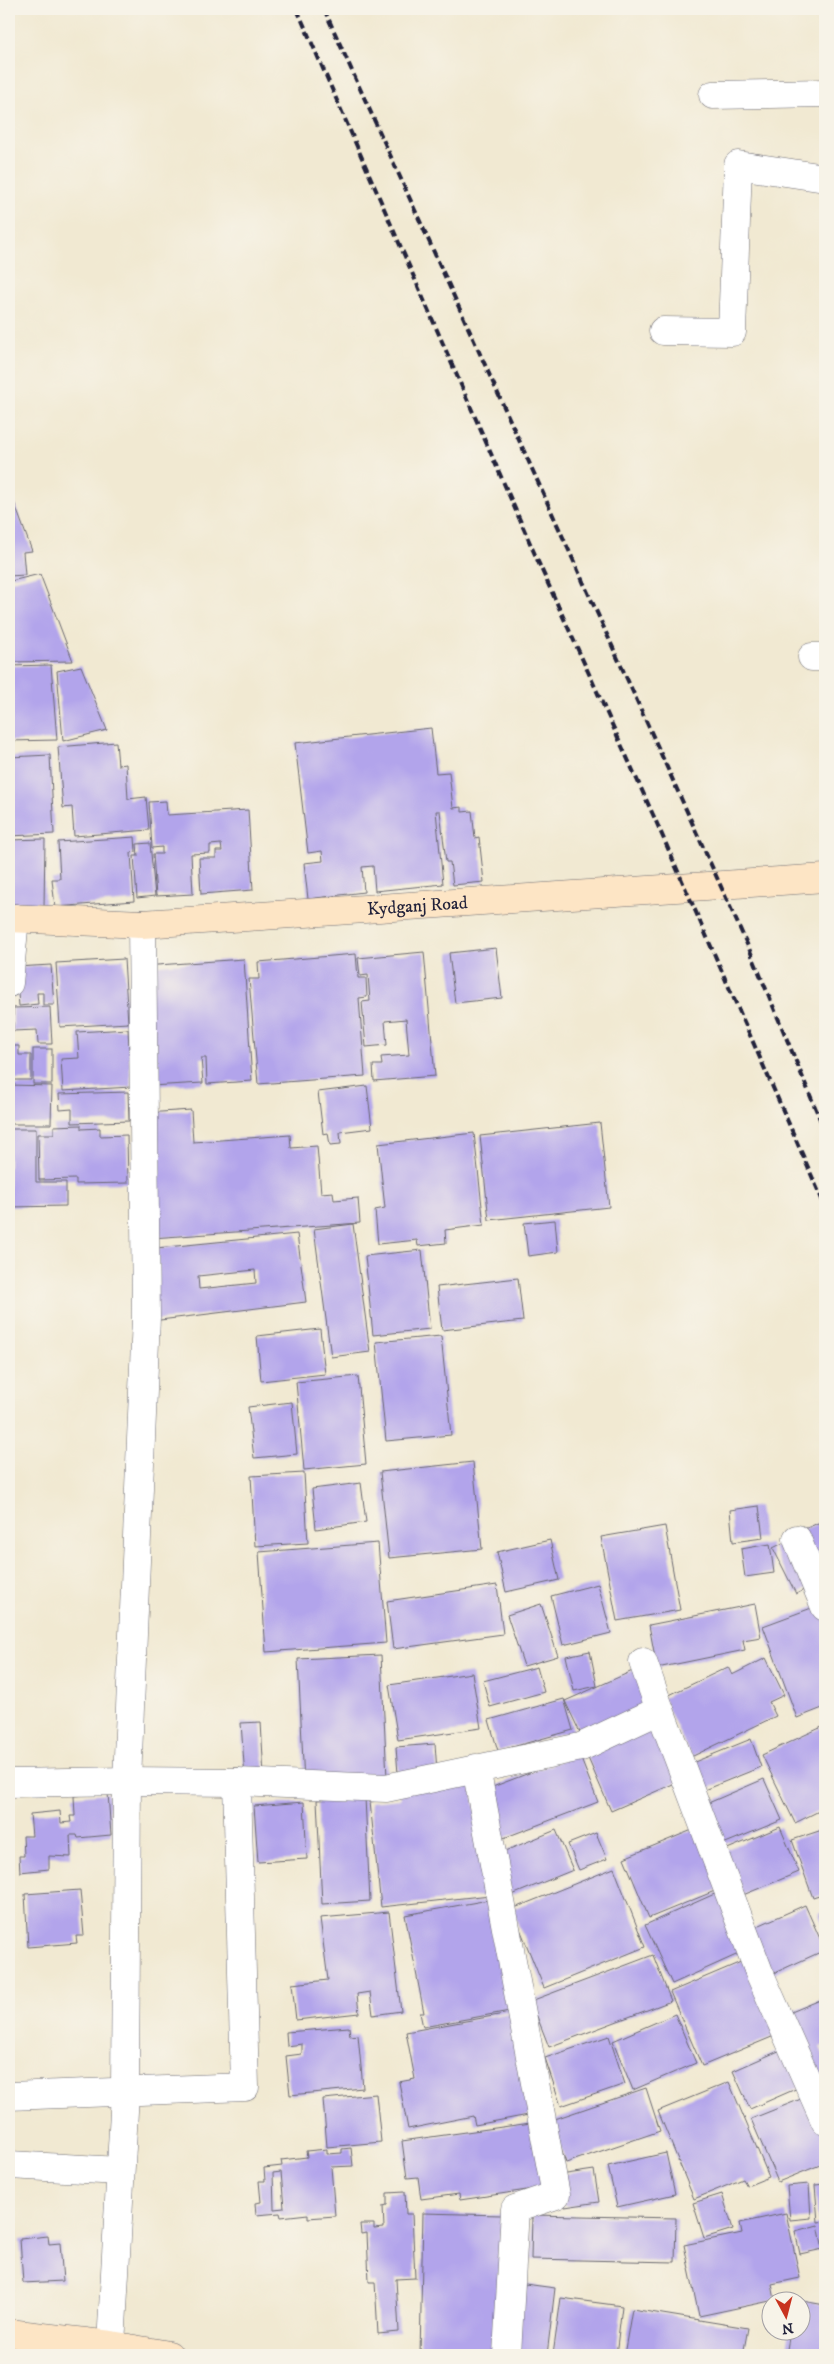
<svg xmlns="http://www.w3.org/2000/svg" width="834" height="2364" font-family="'IM FELL DW Pica',serif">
<rect width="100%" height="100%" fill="#f7f3e8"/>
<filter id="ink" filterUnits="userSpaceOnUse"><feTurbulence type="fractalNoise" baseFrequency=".02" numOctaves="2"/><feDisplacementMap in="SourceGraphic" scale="10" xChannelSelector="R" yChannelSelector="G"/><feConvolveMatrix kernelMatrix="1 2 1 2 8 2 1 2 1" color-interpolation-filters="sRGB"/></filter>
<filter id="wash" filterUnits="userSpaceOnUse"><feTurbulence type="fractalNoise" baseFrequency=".0096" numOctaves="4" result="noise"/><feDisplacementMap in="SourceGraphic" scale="20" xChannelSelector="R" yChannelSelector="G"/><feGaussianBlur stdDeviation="1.12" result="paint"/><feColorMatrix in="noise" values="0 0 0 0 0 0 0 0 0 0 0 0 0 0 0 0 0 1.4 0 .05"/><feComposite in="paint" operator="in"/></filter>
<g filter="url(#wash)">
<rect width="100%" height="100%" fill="#f1e9d2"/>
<g id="blocks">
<g fill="#b2a4eb" fill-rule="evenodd">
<path d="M11,494L32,551L23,552L25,575L9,576V495Z"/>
<path d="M40,574L73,661L9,662V595L11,581Z"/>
<path d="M51,665L57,740L9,741V666Z"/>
<path d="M81,666L107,730L63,741L57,671Z"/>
<path d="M431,728L436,773L449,772L453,808L462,807V812L472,811L475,838L479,837L484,882L453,885L450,862H446L440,811H436L443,884L375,891L373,866L362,867L364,892L308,899L304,863L323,861L322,851L308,853L295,743Z"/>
<path d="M116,742L118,765L126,764L128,799L146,797L149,830L74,836L72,807L63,808L58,747Z"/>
<path d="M50,755L54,834L9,836V757Z"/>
<path d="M166,801L167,815L248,810L253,890L201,894L199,858H216V851H222L221,844L210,845V853L191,854L193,894L156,896L153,854H162V847L152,848L149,802Z"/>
<path d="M135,837L136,852L131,853L134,901L55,907L52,879H60L58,842Z"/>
<path d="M45,839L44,908L9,909V840Z"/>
<path d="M150,843L155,896L137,898L134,856H138L137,844Z"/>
<path d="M496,948L502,998L455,1003L449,953Z"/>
<path d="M424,952L435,1076L374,1081L373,1065H382L381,1057L409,1055L406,1019L385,1021L387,1045L366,1047L362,1002L370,1001L368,975L360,976L358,958Z"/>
<path d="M356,954L358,978H366L367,997L359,998L365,1076L258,1084L249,979H259L258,962Z"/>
<path d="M124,959L128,1023L60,1027L56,963Z"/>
<path d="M244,959L252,1081L207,1084L206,1058H201L203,1083L150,1086L143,966Z"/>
<path d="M51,965L54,1005H43V993H37L38,1004L19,1006L16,967Z"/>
<path d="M50,1007L52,1044H38L37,1030L13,1031V1008Z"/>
<path d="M128,1029L131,1087L63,1091L61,1059L79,1058L77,1032Z"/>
<path d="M9,1046H19V1055H31V1080H9Z"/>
<rect x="33" y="1049" width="19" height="35"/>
<path d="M9,1085L52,1086L51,1124H9Z"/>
<path d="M367,1086L372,1128L340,1132L341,1144L330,1145L328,1133L323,1134L318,1092Z"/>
<path d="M128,1092L129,1121L72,1123V1109L60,1110L59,1094Z"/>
<path d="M191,1110L193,1142L290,1135L291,1148L317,1146L321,1193L333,1192L334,1200L358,1198L360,1223L152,1238L146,1113Z"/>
<path d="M600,1123L609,1207L489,1220L480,1136Z"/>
<path d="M81,1125V1129L100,1128V1136L127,1135L128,1183L76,1184V1179L39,1180L38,1134H54V1126Z"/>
<path d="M9,1129H36V1182H66V1206L9,1207Z"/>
<path d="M474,1133L484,1225L445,1230L446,1243L418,1246L417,1240L378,1244L375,1210L385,1208L378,1144Z"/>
<path d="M555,1220L558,1252L528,1256L524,1223Z"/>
<path d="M353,1224L370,1352L331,1357L314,1229Z"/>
<path d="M297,1234L306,1302L152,1321L146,1249ZM255,1270L256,1283L199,1289L198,1276Z"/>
<path d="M422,1250L430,1329L373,1335L365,1256Z"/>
<path d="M518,1278L523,1321L442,1330L437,1287Z"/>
<path d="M320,1329L325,1374L261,1381L257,1336Z"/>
<path d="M441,1336L451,1435L386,1441L376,1342Z"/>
<path d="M358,1376L366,1464L304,1470L296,1382Z"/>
<path d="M292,1402L297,1454L254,1458L248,1407Z"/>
<path d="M473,1462L482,1549L389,1558L380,1472Z"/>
<path d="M304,1473L308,1543L255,1546L251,1476Z"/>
<path d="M361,1483L366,1522L316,1529L312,1489Z"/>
<path d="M759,1506L763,1538L733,1542L730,1510Z"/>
<path d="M825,1520V1585L800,1531Z"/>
<path d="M665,1526L680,1610L617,1621L601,1537Z"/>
<path d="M799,1535L822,1581L796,1594L773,1548Z"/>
<path d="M550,1540L559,1580L506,1592L497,1552Z"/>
<path d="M378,1543L386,1643L266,1652L259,1552Z"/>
<path d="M770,1544L774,1573L745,1577L741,1549Z"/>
<path d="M598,1584L611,1633L563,1645L551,1596Z"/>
<path d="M497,1585L503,1634L393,1649L387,1601Z"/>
<path d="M825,1603V1707L797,1718L763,1626Z"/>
<path d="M541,1604L558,1656L524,1666L507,1615Z"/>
<path d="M755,1604L761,1637L743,1640L745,1650L657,1668L649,1625Z"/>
<path d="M590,1651L597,1686L574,1691L566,1656Z"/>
<path d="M381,1655L387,1778L304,1783L298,1659Z"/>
<path d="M766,1658L784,1695L769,1702L776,1716L691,1757L663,1698L728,1667L732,1675Z"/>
<path d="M537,1667L544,1692L490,1707L483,1681Z"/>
<path d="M637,1669L656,1709L584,1741L565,1701Z"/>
<path d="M472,1673L481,1728L398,1740L389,1685Z"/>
<path d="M564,1699L573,1730L498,1751L489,1720Z"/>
<path d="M655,1721L680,1781L611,1811L585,1751Z"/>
<path d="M261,1722L264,1777L245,1778L241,1723Z"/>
<path d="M822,1727L825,1734V1808L795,1823L762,1755Z"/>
<path d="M751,1739L761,1767L704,1790L692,1763Z"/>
<path d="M435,1744L437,1771L398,1774L396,1747Z"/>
<path d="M579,1754L598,1802L501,1839L482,1791Z"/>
<path d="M764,1779L782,1820L723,1844L706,1804Z"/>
<path d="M471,1783L490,1895L381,1907L370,1802L401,1799L400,1790Z"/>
<path d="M108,1793L111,1835L78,1838L77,1835H70L71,1857L49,1856V1869L20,1872L19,1856H24L23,1836H32L30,1814L60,1811L61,1823L71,1822L70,1816H75L74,1796Z"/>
<path d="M365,1798L370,1901L322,1904L317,1800Z"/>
<path d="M304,1802L307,1859L258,1862L254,1806Z"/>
<path d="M780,1827L799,1872L743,1895L725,1850Z"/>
<path d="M697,1828L722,1888L649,1918L624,1858Z"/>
<path d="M825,1829V1894L813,1898L792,1840Z"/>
<path d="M556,1830L573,1870L512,1895L495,1855Z"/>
<path d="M596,1833L607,1859L579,1870L568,1844Z"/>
<path d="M614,1868L645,1947L544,1988L512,1909Z"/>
<path d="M80,1890L84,1936H76L77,1943L28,1947L25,1894Z"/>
<path d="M719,1892L745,1951L672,1984L645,1925Z"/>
<path d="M494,1899L515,2010L423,2027L420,2013H424L405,1915Z"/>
<path d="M805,1905L825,1950L772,1974L751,1929Z"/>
<path d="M825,1910V1929L818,1913Z"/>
<path d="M389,1912L401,2011L373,2015L370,1992L357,1994L359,2013L296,2020L292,1984L328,1980L320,1918Z"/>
<path d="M653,1955L671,2001L549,2047L531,2001Z"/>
<path d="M748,1959L779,2034L702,2066L670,1992Z"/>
<path d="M825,1998V2045L820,2047L825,2060V2102L789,2013Z"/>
<path d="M515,2012L534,2114L475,2125L473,2116L408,2129L399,2082L415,2079L406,2032Z"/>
<path d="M675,2014L696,2063L633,2090L613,2041Z"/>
<path d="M349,2027L350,2036L358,2035L363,2088L290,2095L286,2056L302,2054V2044L287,2046L286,2032Z"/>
<path d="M609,2036L625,2084L561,2106L545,2058Z"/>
<path d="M790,2046L807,2084L750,2109L733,2071Z"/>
<path d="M729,2082L769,2177L747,2186L743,2179L694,2199L658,2111Z"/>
<path d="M646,2088L660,2131L566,2163L552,2120Z"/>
<path d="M376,2094L381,2142L327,2147L323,2099Z"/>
<path d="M811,2095L825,2128V2163L778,2182L751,2119Z"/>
<path d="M538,2122L547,2187L460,2200L459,2194L421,2199L418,2177L407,2178L402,2141Z"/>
<path d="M351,2148L353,2166L331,2167L335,2216L308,2218V2214L281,2217L280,2213L256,2215L255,2203L261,2202L259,2181H265L264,2168L282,2166L281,2160L307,2157L306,2151L327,2149V2154L342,2153V2149ZM281,2172L284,2208L274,2209L273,2173Z"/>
<path d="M666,2153L675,2194L617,2207L608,2166Z"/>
<path d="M594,2170L599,2202L565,2207L560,2175Z"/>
<path d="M809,2184L811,2218L790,2220L787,2186Z"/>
<path d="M825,2184V2221L818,2222L815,2185Z"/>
<path d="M405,2192L406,2214H412L415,2278L396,2279L399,2332L378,2334L375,2282H369L367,2233L361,2234L360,2224H374V2229L384,2228L383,2206L387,2205V2193Z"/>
<path d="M722,2194L733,2229L704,2238L693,2203Z"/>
<path d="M423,2213L501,2215L498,2355H420Z"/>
<path d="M786,2213L800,2278L772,2284L775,2300L699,2316L684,2245L742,2233L740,2223Z"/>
<path d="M532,2215L676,2218L675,2262L531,2259Z"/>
<path d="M818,2225L823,2249L800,2254L795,2231Z"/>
<path d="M48,2236L49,2244L60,2243L63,2281L23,2283L20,2239Z"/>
<path d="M525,2284L555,2288L547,2355H516Z"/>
<path d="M561,2298L622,2306L616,2355H553Z"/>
<path d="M802,2301L825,2305V2355H786L790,2332H802Z"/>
<path d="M632,2309L748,2328L743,2355H624Z"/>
</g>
</g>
</g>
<g filter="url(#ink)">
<use href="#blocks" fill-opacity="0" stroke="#6a6870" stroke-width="1"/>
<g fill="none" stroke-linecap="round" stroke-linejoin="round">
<defs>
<g id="street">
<path d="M713,95L825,93"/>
<path d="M663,331L732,332L738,165L825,178"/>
<path d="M812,657H825"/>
<path d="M9,983L15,918"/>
<path d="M797,1539L825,1607"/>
<path d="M660,1710L759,1972L825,2121"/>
<path d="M476,1768L556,2195L515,2209L507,2355"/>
<path d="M9,1783L127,1781L237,1782L386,1788L581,1747L660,1710L643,1662"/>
<path d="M9,2096L245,2087L237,1782"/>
<path d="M9,2165L120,2171"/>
<path d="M111,2345L125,2093L127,1781L146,1317L142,924"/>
</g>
<g id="secondary">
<path id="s1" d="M9,918L142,924L825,878"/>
<path d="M9,2333L111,2345L169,2355"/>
</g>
</defs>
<use href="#street" stroke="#6a6870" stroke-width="29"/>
<use href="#secondary" stroke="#6a6870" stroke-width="29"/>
<use href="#street" stroke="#fff" stroke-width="28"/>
<use href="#secondary" stroke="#fde5c5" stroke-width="28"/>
<g stroke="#22223b" stroke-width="4" stroke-dasharray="8 4" stroke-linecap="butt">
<path d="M297,9L540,566L655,819L825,1206"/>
<path d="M324,9L751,953L825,1131"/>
</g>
</g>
</g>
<g text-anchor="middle" stroke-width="5" stroke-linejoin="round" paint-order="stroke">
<g font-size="18" fill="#22223b" stroke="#f7f3e8">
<text dy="6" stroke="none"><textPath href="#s1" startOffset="409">Kydganj Road</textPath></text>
</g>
</g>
<rect width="834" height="2364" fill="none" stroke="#f7f3e8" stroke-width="30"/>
<g transform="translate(786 2316) rotate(173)"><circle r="24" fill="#f7f3e8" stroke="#a29fa3"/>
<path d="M0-4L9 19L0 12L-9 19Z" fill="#c8321e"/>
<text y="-8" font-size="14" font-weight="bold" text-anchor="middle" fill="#22223b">N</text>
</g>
</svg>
